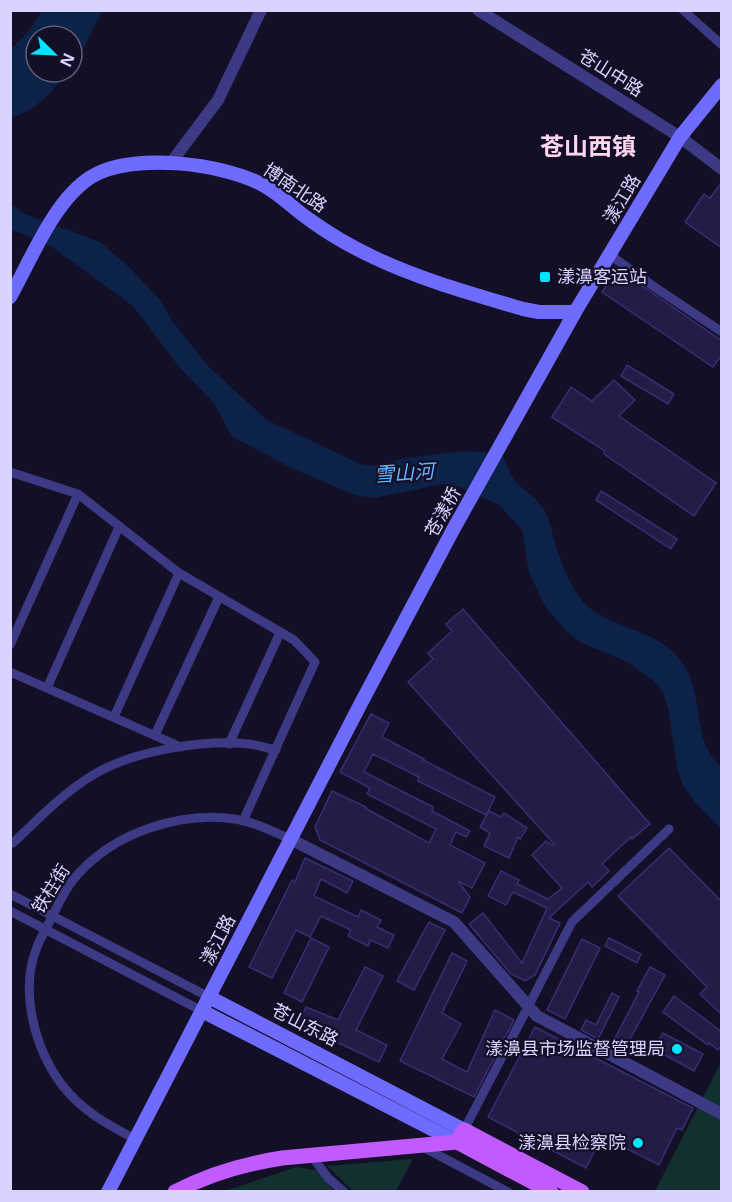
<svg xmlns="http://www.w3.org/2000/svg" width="732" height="1202" font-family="'Open Sans','Noto Sans SC',sans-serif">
<rect width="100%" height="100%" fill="#130f26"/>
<g fill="#12302f">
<path d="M721,1062V1191H655Z"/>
<path d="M413,1159L396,1191H353L327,1166Z"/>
<path d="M296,1167L316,1170L334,1191L222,1192Z"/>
</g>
<g fill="#0c2248">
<path d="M43,10L102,11L82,52L72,66V36H36V72H67C53,91 35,112 11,117V49L28,32Z"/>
<path d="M10,204L23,213L100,242L130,268L161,301L172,321L209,367L267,420L360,464L372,466L406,458L463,451L502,453C506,462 509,474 516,482C526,492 537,498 545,511C552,525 553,540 559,555C564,571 577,599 591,609C618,629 657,631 679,658C700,683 695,720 707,749C710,756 716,761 721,767V829L694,801L682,783L677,767L668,708L662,690L653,680L627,662L582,643L567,632L546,608L529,573L522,530L499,505L462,488L442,484L375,498L358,496L293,469L231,436L214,403L180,368L133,306L52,247L11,229Z"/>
</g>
<g fill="#241b47" stroke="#3b2d73" stroke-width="1.5">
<path d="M722,182V248L685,222L704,194L710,198Z"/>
<path d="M618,269L722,341V355L713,367L602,292Z"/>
<path d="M627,365L674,394L668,404L621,376Z"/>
<path d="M614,380L635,400L619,416L716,483L694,516L604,454L605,451L552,417L571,387L592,401Z"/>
<path d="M601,491L677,539L671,549L596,500Z"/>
<path d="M463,609L650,824L632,839L631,837L602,864L609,871L592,887L588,882L549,918L560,923L535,975L525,981L511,974L469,924L483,913L522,963L547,908L513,892L506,905L488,896L501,871L519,880L517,884L548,899L562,888L532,855L546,841L553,846L554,844L408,682L433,659L428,653L452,631L446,624Z"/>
<path d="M371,714L389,723L382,737L424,759L423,760L495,797L486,815L418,781L419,777L373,754L364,772L433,807L432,811L470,831L466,837L456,832L450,845L485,863L472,888L458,881L470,897L462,913L320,840L315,827L332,791L366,807L365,808L429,843L436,829L367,794L370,788L340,772Z"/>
<path d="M489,811L501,817L504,813L527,828L520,839L518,837L509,858L484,846L490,833L480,827Z"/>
<path d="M669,848L722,902V1015L700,994L707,987L618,896Z"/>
<path d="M305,858L353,881L347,893L321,879L314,896L358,917L361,910L381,920L377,927L394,935L388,948L370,940L368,946L348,936L351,930L321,916L310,937L296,930L272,978L249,967L292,880L295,882Z"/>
<path d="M429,922L445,930L414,990L397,981Z"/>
<path d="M311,938L329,947L302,1002L284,993Z"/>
<path d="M609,938L641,954L637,963L605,946Z"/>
<path d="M582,939L600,948L565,1019L547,1010Z"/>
<path d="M452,953L467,961L442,1013L461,1024L442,1059L467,1072L495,1010L514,1020L474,1097L400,1061Z"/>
<path d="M365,967L383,976L356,1030L387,1045L379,1062L298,1024L306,1007L338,1020Z"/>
<path d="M650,967L665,975L624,1050L612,1044L639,992L637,991Z"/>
<path d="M612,993L619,997L598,1039L581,1030L586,1020L596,1025Z"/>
<path d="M674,996L722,1032V1045L718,1050L709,1043L708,1045L663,1012Z"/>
<path d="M535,1027L693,1108L682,1130L677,1128L659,1165L602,1136L586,1168L488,1117Z"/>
<path d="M663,1033L703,1054L694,1071L654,1049Z"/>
</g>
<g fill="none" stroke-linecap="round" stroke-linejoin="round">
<g stroke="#3d3a85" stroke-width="9">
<path d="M683,10L722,45"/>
<path d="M610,255L656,288L722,332"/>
<path d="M10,472L78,494L179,573L294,640L315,662L243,821"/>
<path d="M10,645L78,494"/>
<path d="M10,672L181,747"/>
<path d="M47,688L119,527"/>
<path d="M114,717L179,573"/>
<path d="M155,735L219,597"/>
<path d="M229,744L280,633"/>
<path d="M13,843C38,819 63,793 93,775C132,751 204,739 249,744C258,745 267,748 276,750"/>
<path d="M10,894L209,997"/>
<path d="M10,911L202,1011"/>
<path d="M464,1130L572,922L669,829"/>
<path d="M135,1139C108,1125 81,1110 62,1085C35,1049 19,991 37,947C40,939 45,931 49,923C58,905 66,886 80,872C117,832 181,811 235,819C254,822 272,831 290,839"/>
<path d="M423,1147L508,1192"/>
<path d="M311,1155L328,1178L344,1192"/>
</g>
<g stroke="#3d3a85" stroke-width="12">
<path d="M478,10L680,137L722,169"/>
<path d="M170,164L218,100L261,10"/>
<path d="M290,839L454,922L537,1016L722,1114"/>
</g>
<g stroke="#6f6bff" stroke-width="14">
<path d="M10,297C31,260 54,200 91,177C132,152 222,163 263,185C280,194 294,209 310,220C329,234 352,247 373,257C421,280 473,294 523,309L539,312H575"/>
<path d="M209,997L464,1130"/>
<path d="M202,1011L457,1142"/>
<path d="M108,1192L360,705L454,528L575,312L680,137L722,85"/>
</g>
<g stroke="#c25bff" stroke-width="15">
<path d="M457,1142L551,1192"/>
<path d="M175,1192C209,1174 244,1164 282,1158L457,1142L464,1130L582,1192"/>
</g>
</g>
<g fill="#00e5ff" stroke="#130f26" stroke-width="2">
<rect x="539" y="271" width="12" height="12" rx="3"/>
<circle cx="677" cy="1049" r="6"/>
<circle cx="638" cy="1143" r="6"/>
</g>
<g text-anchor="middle" stroke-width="4.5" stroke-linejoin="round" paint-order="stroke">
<g font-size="18" fill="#d9d4ff" stroke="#130f26">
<text transform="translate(611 73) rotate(32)" y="6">苍山中路</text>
<text transform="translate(295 188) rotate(34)" y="6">博南北路</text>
<text transform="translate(622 199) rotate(-59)" y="6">漾江路</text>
<text transform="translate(443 512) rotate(-61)" y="6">苍漾桥</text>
<text transform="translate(51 889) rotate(-58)" y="6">铁柱街</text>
<text transform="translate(218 940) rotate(-63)" y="6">漾江路</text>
<text transform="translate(305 1025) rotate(27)" y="6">苍山东路</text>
</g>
<g font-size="18" fill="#d9d4ff" stroke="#130f26" text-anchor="end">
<text x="557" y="283" text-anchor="start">漾濞客运站</text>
<text x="665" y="1055">漾濞县市场监督管理局</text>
<text x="626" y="1149">漾濞县检察院</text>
</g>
<g font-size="20" font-style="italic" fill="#62b6ff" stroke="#130f26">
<text transform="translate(404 473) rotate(-4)" y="7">雪山河</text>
</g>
<g font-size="24" font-weight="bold" fill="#ffd6f0" stroke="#130f26">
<text x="588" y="155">苍山西镇</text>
</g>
</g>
<rect width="732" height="1202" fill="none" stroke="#d9d4ff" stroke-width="24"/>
<g transform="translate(54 54) rotate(114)"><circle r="28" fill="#130f26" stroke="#625e7d" stroke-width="1.5"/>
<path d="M0-4.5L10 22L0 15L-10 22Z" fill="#00e5ff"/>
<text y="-9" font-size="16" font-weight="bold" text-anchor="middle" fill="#d9d4ff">N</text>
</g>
</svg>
